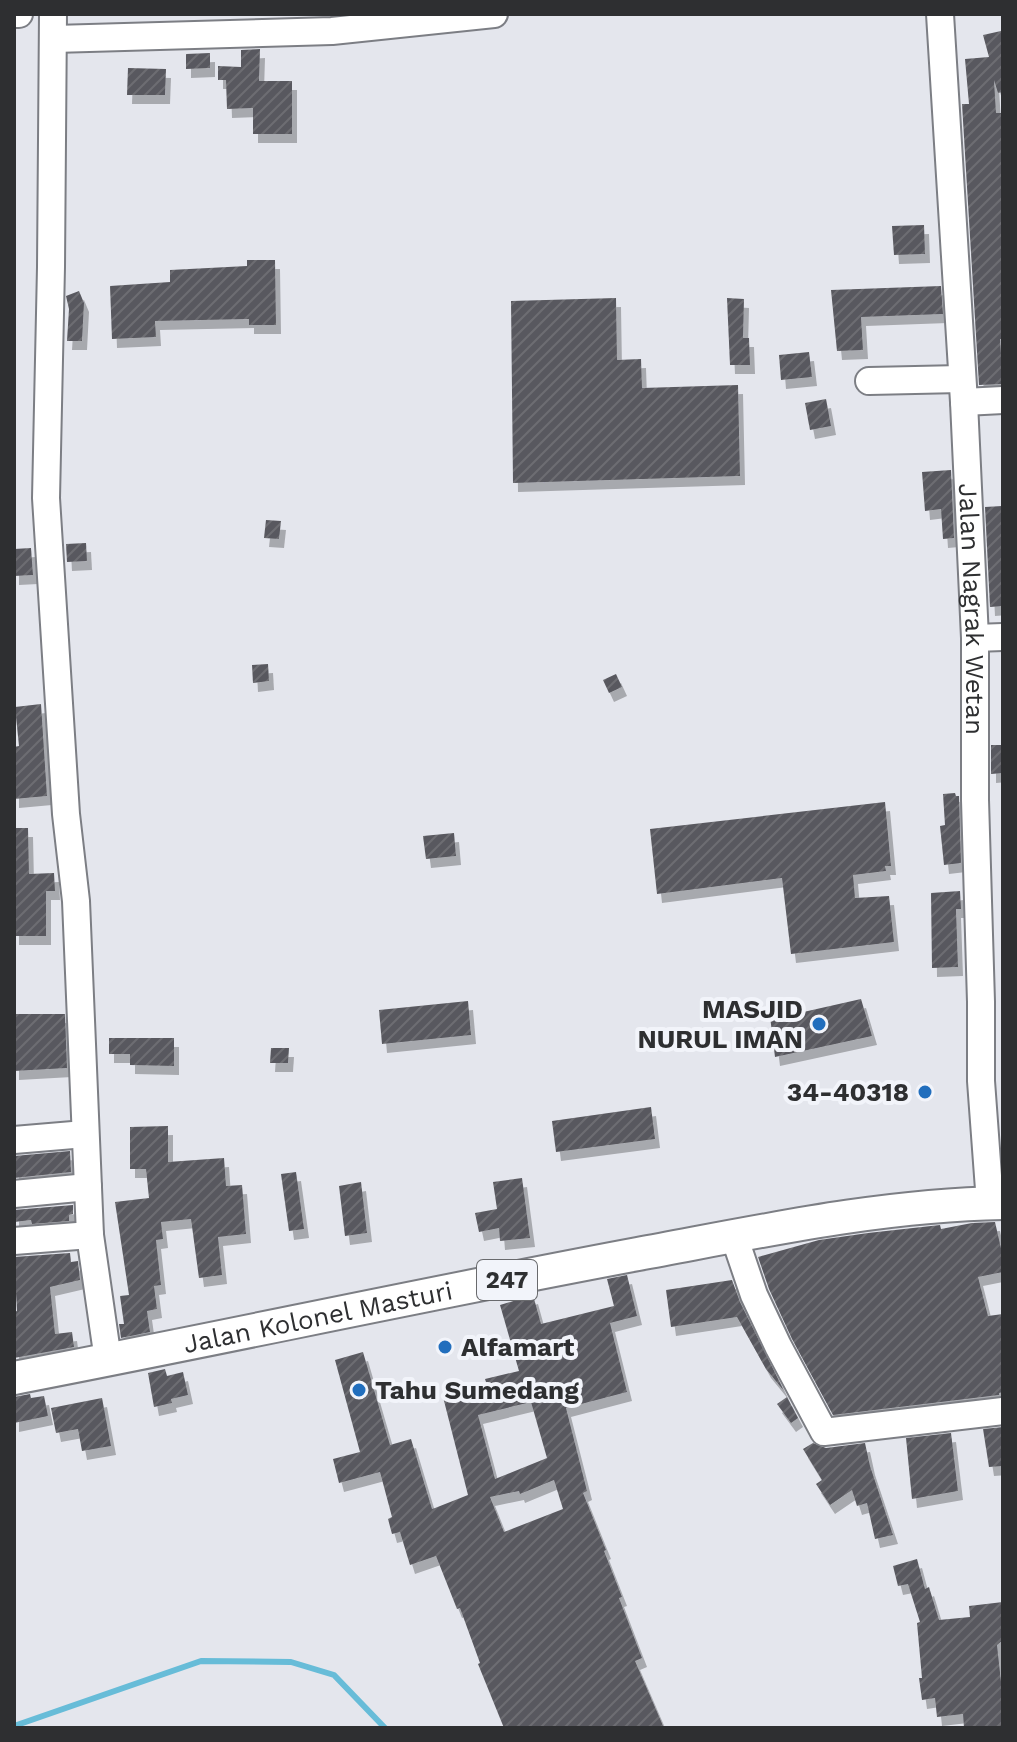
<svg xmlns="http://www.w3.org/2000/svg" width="1017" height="1742" font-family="'Work Sans',sans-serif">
<defs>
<pattern id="building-hatch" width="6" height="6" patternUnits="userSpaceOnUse" patternTransform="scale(2)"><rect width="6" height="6" fill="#58585e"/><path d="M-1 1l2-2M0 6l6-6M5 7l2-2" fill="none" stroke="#6d6d72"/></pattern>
<filter id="shadow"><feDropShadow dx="5" dy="9" stdDeviation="0" flood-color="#0004"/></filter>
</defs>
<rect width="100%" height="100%" fill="#e4e6ed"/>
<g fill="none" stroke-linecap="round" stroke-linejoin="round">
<path stroke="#67bcd8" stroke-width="6" d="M14,1726L201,1661L291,1662L334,1675L385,1728"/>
</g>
<g fill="url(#building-hatch)" fill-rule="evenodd" filter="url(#shadow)">
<path d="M1001,31L1003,92L998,93L994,80L996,113H1003V339H1000L1003,384L979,385L962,104H969L965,59L989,57L983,35Z"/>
<path d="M260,49L259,81H292V134H253V108L227,109L226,80H218V66L241,67V50Z"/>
<path d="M210,53V68L186,69V54Z"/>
<path d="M128,68L166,69L165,95H127Z"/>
<path d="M924,225L925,254L894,255L892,226Z"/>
<path d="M247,260H275L276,325H249V319L155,321L156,337L112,339L110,286L170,282V270L247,266Z"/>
<path d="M941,286L943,314L861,317L863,350L837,351L831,290Z"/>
<path d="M79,291L84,303L82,341H67L69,309L66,296Z"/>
<path d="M616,298L617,360L641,359L642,388L738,385L740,476L513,483L511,301Z"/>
<path d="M727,298L744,299L743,338H749L750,365H730Z"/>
<path d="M809,352L812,377L781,380L779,355Z"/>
<path d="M826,399L831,426L810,430L805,403Z"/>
<path d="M951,470L954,538L943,539L941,509L925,511L922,472Z"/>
<path d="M1002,506L1003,606L990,607L985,507Z"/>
<path d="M266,520L281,521L279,539L264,538Z"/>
<path d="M86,543L87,561L67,562L66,544Z"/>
<path d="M31,548L33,575L14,576V549Z"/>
<path d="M268,664L269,681L253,683L252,665Z"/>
<path d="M616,674L622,687L609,693L603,680Z"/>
<path d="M41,704L47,796L14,799V747L19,746L15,707Z"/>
<path d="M991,745H1003V773L991,774Z"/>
<path d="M955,793L956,796H959L961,863L944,865L940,826L945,825L943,794Z"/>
<path d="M885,802L891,866H885L886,871L853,875L855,898L889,896L894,942L791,954L782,878L657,894L650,829Z"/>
<path d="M14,828H28L29,874L54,873L55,891H46V936H14Z"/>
<path d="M454,833L456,856L426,859L423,836Z"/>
<path d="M960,891L961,909H956L958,967L932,968L931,893Z"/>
<path d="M861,999L872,1036L775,1057L769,1008L799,1013Z"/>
<path d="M468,1001L471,1035L382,1044L379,1010Z"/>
<path d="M14,1014H65L67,1068L14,1071Z"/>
<path d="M109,1038H174V1066L130,1065V1054H109Z"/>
<path d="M271,1048H289L288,1063H270Z"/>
<path d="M651,1107L655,1139L556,1152L552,1121Z"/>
<path d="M168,1126V1162L224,1158L226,1186L242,1185L246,1234L218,1237L222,1275L199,1278L191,1219L161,1222L163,1239L156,1240L161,1285L154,1286L157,1309L147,1311L150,1332L121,1338L119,1324H124L120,1296L129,1295L115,1202L149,1198L146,1169H130V1127Z"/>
<path d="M70,1151L71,1172L14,1178V1156Z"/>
<path d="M296,1172L304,1229L289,1231L281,1174Z"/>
<path d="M522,1178L530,1238L500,1241L499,1228L479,1232L475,1213L497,1209L493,1182Z"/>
<path d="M361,1182L367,1233L345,1236L339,1186Z"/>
<path d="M73,1205V1214L69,1215V1221L32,1224L31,1220L14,1222V1210Z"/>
<path d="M995,1222L1003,1257V1272L978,1277L988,1316L1003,1314V1392L999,1393V1395L833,1415L792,1339L769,1289L758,1257L819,1240L868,1233L940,1225L941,1229L972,1223Z"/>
<path d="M70,1253L71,1262L78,1261L80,1280L50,1287L55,1334L72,1332L74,1347L14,1358V1312L17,1311L14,1257Z"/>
<path d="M627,1275L637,1316L610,1323L627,1392L566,1408L587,1491L583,1493L606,1550L604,1551L622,1597L619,1598L642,1658L635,1661L664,1728H504L478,1664L480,1663L460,1608L457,1609L436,1556L410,1565L400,1532L392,1534L388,1519L392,1517L380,1472L339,1483L333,1459L360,1452L335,1360L363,1352L390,1445L411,1439L432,1509L435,1508L468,1495L443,1397L487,1385L485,1379L519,1371L500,1305L533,1295L541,1324L614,1306L607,1279ZM531,1402L547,1458L495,1479L478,1415ZM554,1480L563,1509L504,1532L490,1497L519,1491L520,1494Z"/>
<path d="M732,1280L740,1302L784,1391L766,1369L737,1317L671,1327L666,1290Z"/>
<path d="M165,1369L167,1376L183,1372L188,1395L171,1399L172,1403L154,1407L148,1373Z"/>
<path d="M30,1394L31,1398L44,1396L48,1416L14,1423V1397Z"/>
<path d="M787,1397L798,1418L791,1423L777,1404Z"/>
<path d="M102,1398L111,1446L82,1451L78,1429L56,1433L51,1408Z"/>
<path d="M1003,1427V1466L989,1467L983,1429Z"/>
<path d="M951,1433L958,1491L912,1499L906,1438Z"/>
<path d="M813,1443L826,1448L865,1443L870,1466L893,1535L875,1539L867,1503L857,1506L852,1490L830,1505L816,1484L822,1480L803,1449Z"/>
<path d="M917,1559L925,1589L929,1587L939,1620L970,1617L969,1606L1003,1602V1640L997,1645L1003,1700V1728H964L963,1714L937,1717L935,1698L922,1700L919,1678H922L917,1623L920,1622L908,1584L898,1586L893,1566Z"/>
</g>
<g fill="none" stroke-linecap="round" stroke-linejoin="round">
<defs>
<g id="minor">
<path d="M14,14H19"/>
<path d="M53,14L51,267L46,498L66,814L76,901L90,1235L108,1360"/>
<path id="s1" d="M940,14L964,402L975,638V800L981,1002V1081L990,1203"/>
<path d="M54,39L332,31L494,14"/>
<path d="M869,381L961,379"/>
<path d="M964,402L1003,400"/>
<path d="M975,638L1003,637"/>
<path d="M14,1140L85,1134"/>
<path d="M14,1194L88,1187"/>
<path d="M734,1236L754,1295L778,1346L824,1432L1003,1411"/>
<path d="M14,1241L90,1235"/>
</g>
<g id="major">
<path id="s2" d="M14,1378C222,1338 429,1293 638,1254C758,1232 880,1205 1003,1203"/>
</g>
</defs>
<use href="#minor" stroke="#7c7e84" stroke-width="30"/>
<use href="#major" stroke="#7c7e84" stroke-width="36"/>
<use href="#minor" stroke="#fff" stroke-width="26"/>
<use href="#major" stroke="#fff" stroke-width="32"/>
</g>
<g fill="#216ebd" stroke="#f2f4fa" stroke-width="3">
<circle cx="819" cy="1024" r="8"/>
<circle cx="925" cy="1092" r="8"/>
<circle cx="445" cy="1347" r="8"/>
<circle cx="359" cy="1390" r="8"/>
</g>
<g text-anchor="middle" stroke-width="8" stroke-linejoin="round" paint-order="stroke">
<rect fill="#f2f4fa" stroke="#696a6d" stroke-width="2" x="477" y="1260" width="60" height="40" rx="6"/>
<g font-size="24" font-weight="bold" fill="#2e2f31">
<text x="507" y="1288">247</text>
</g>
<g font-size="26" fill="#2e2f31" stroke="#f2f4fa">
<text dy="9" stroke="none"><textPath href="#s1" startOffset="596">Jalan Nagrak Wetan</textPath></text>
<text dy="9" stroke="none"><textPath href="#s2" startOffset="310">Jalan Kolonel Masturi</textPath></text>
</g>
<g font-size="26" font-weight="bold" fill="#2e2f31" stroke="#f2f4fa" text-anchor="end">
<text x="803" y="1018">MASJID<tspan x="803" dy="30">NURUL IMAN</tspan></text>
<text x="909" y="1101">34-40318</text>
<text x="461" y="1356" text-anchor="start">Alfamart</text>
<text x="375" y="1399" text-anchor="start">Tahu Sumedang</text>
</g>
</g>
<rect width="1017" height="1742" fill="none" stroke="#2e2f31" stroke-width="32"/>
</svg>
